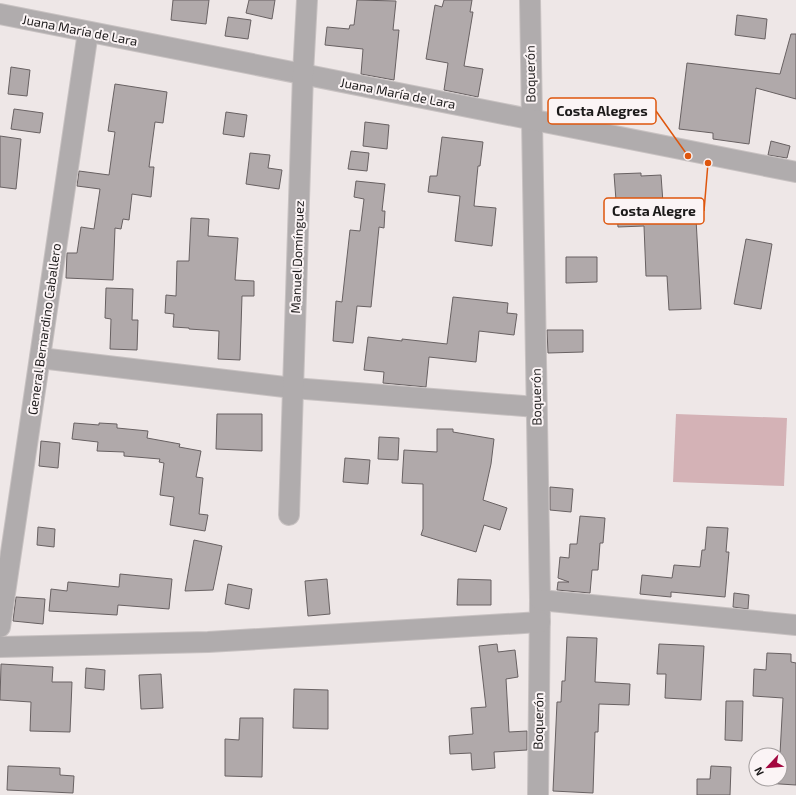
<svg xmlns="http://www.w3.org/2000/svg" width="796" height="795" font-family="'Exo 2',sans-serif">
<rect width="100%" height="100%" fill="#eee7e7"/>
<path fill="#d4b2b6" d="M676,414L787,418L784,486L673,482Z"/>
<g fill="#b0a9aa" stroke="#686162">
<path d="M173,0H209L206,24L171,20Z"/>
<path d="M249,0H275L272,19L246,13Z"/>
<path d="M357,0L396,1L393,30H399L394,80L361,74L363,49L325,45L327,27L349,29L350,25H354Z"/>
<path d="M444,0H472L470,12H473L464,66L483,69L478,97L444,90L448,63L426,59L435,5L442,7Z"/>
<path d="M737,15L767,19L765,39L735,35Z"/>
<path d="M228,17L251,20L248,39L225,36Z"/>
<path d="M791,34H796V99L756,88L749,144L713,139V133L679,129L687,63L780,74Z"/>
<path d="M11,67L30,70L27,96L8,94Z"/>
<path d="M115,84L167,92L163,123L155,122L149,167H154L151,197L132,194L129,220L123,219L121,229L115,228L113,280L66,278L67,253H77L81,227L94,229L100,189L77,186L79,171L109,175L115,132L108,131Z"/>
<path d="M14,109L43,113L40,133L11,129Z"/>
<path d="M226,112L247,115L244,137L223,134Z"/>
<path d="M365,122L389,125L387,149L363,146Z"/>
<path d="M0,136L21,139L16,189L0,187Z"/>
<path d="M442,137L483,142L480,166H478L474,206L496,208L492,246L455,241L460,196L428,192L430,176H437Z"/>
<path d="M771,141L790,146L787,158L768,155Z"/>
<path d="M351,151L369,153L367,171L348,169Z"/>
<path d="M250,153L270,155L268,168L282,170L279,189L246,184Z"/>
<path d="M641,173V176L661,175L663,203L695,201L701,309L669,310L667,276H646L644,226L618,227L614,174Z"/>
<path d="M356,181L385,184L382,211H385L384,228L379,227L371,307L357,306L353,343L333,341L336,301L342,302L350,230L360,231L364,199L354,197Z"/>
<path d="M191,218L209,219L208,236L238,238L235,280L254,281V296H242L240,360L218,359L219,331L189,329V328L173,327L174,314L165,313L166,295L176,296L177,261H189Z"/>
<path d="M746,239L772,244L761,309L734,304Z"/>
<path d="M566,257H597V282L566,283Z"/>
<path d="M106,288L133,289L132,320H138L137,350L110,349L111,319L105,318Z"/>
<path d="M453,297L508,303L507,313L517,314L514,335L479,331L476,362L429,357L426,387L383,383L384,372L364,370L368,337L402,341V339L447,344Z"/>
<path d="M547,330H583V352L548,353Z"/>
<path d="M217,414H262V451L216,449Z"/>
<path d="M74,423L99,425V423L117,424V428L148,431L147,438L180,444L179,447L201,451L196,477L203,478L199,514L208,515L205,531L170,525L174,497L160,495L164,463L159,462L160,459L124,456V452L97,451L98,442L72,439Z"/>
<path d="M437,429H453V432L494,439L491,464L483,500L507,508L500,530L484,525L476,552L421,535L423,529V484L402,483L404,450L437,452Z"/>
<path d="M379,437L399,438L398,460L378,459Z"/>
<path d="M41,441L60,443L58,468L39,466Z"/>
<path d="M345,458L370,460L368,484L343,482Z"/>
<path d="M550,487L573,489L571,512L550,510Z"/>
<path d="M580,516L605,518L603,543H600L598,570H592L590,593L557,590L558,582H569L558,578L560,557L569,558L570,544H577Z"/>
<path d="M38,527L55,529L54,547L37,545Z"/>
<path d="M707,527L728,528L726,552H729L725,597L671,592V597L640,594L642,575L672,578L674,565L700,567L702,550H705Z"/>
<path d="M194,540L222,546L213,590L185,591Z"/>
<path d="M120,574L172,579L169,609L118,605L117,615L49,611L51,589L67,591L68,582L119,587Z"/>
<path d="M327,579L330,614L308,616L305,581Z"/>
<path d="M458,579L491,580V605H457Z"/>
<path d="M228,584L252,589L249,609L225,604Z"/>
<path d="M734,593L749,595L748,609L733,607Z"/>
<path d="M16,597L45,599L43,624L13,621Z"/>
<path d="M567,637L597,638L595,682L630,684L629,705L599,704L598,732H595L593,793L553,791L557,702H561L562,681H565Z"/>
<path d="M497,644L498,652L515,650L518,677L506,679L509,732L527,731V750L494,752L495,768L472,770L471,753L450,754L449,736L473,734L471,708L486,707L479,646Z"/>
<path d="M659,644L704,646L701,700L665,698L666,674H657Z"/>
<path d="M767,653L791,654V662L796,663V785L764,783V779H780V755H765V754H780L783,698L753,696L754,669L766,670Z"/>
<path d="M1,664L53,667L52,682H72L70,732L30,731L31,702L0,700Z"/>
<path d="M86,668L105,670L104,690L85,688Z"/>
<path d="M161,674L163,708L141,709L139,675Z"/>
<path d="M294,689L328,690V729L293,728Z"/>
<path d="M726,701H743L742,741L725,740Z"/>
<path d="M240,718H263L262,777L225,776V739L239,740Z"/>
<path d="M8,766L60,768V775L74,776L73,793L7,790Z"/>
<path d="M711,766L731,767L730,795H697V779H710Z"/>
</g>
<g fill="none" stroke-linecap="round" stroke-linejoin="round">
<defs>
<g id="street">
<path d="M530,0L540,600L538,795"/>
<path d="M0,14L796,172"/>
<path d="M40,358L293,388L536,407"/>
<path d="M289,515L303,74L307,0"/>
<path d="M540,600L796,625"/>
<path d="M0,627L88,32"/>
<path d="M0,647L208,642L540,622"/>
</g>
</defs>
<use href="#street" stroke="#c8c2c2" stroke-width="22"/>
<use href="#street" stroke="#b0acad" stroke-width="20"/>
</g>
<g text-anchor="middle" stroke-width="4" stroke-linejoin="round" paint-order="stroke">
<g font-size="13" fill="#1c1a1a" stroke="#fbf4f5">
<text transform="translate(80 30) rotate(11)" y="5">Juana María de Lara</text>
<text transform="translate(530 74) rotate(-91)" y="5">Boquerón</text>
<text transform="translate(398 93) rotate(11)" y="5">Juana María de Lara</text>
<text transform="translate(297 257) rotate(-88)" y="5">Manuel Domínguez</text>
<text transform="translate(44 329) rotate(-82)" y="5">General Bernardino Caballero</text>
<text transform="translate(536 397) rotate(-91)" y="5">Boquerón</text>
<text transform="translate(538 721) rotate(-89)" y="5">Boquerón</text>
</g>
</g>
<path fill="none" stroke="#de560d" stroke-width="1.5" d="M688 156L656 111M708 163L704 211"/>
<g fill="#de560d" stroke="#fbf4f5" stroke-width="1.5">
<circle cx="688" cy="156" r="4"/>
<circle cx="708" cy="163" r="4"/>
</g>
<g fill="#fbf4f5" stroke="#de560d" stroke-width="1.5">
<rect x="548" y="98" width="108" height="26" rx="4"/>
<rect x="604" y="198" width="100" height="26" rx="4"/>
</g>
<g font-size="14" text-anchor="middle" font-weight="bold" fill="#1c1a1a">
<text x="602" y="116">Costa Alegres</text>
<text x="654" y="216">Costa Alegre</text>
</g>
<g transform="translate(768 767) rotate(244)"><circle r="19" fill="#fbf4f5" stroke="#a29d9d"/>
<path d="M0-3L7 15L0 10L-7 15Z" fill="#a3073f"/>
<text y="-6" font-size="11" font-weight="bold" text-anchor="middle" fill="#1c1a1a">N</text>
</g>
</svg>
